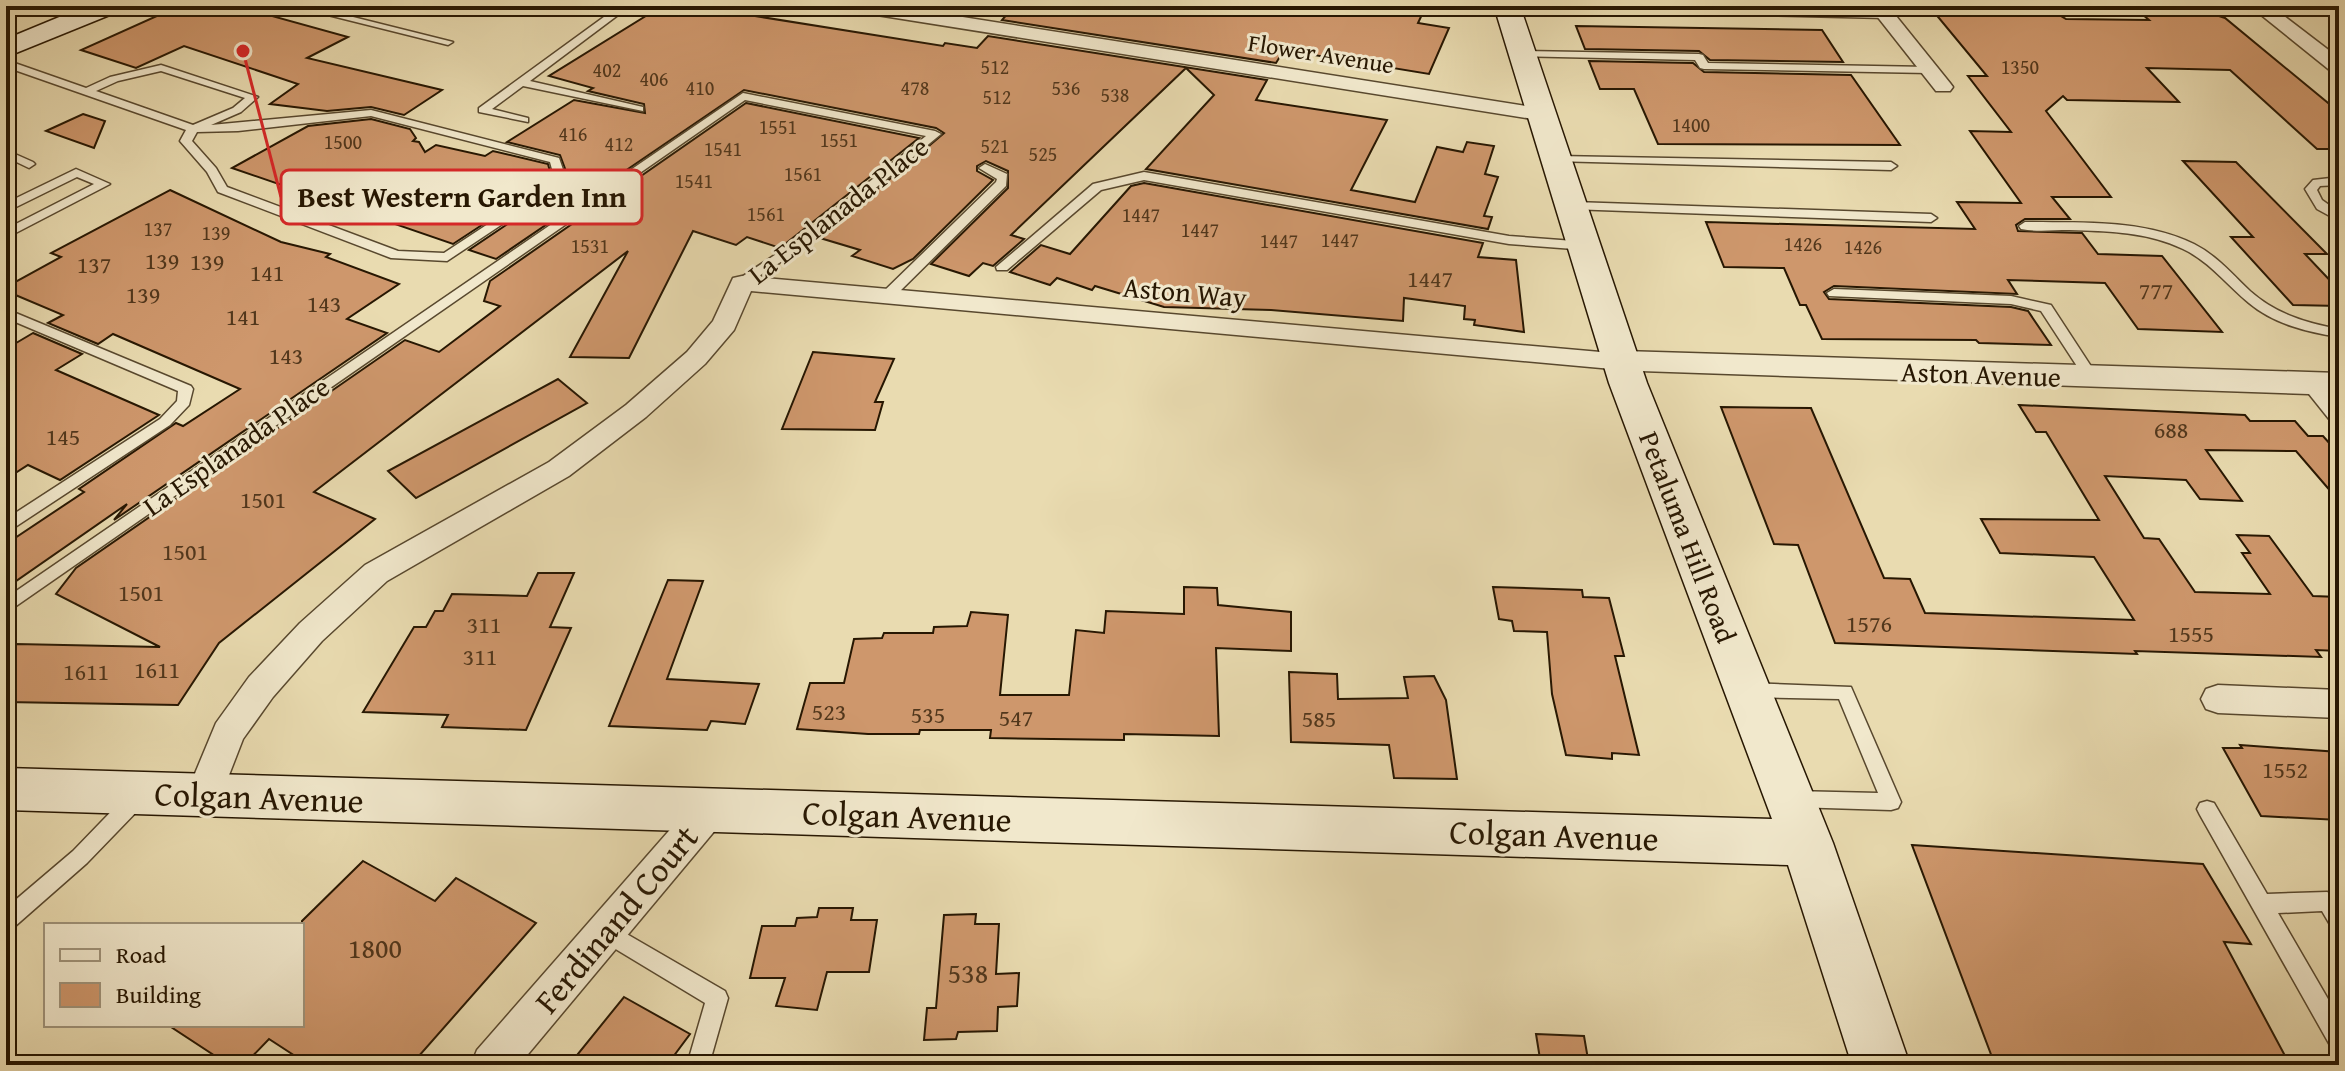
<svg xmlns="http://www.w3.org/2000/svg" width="2345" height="1071" font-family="'Gentium Book Plus',serif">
<rect width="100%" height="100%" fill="#e9dbb0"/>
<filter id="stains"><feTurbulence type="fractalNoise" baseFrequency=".0025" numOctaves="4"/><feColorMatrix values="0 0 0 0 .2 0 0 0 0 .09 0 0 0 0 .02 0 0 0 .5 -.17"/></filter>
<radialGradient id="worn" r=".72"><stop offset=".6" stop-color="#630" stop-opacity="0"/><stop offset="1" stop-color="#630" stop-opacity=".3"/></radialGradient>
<g fill="#ce976c" stroke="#271702" stroke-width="2">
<path d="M179,6H236L348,37L307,58L442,90L404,115L371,107L327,111L270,104L298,84L184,46L136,68L81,50Z"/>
<path d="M662,6L755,16L943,46L945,43L977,48L988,36L1267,80L1256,100L1387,120L1351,190L1415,202L1437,147L1463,152L1467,142L1494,146L1485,174L1498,177L1484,216L1492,217L1488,229L1146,169L1214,95L1186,68L1011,235L1024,239L993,266L983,263L969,276L931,264L1008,188V171L986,161L977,166V171L993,180L913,259L893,269L852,256L860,250L820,238L944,133L936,128L744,90L496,259L469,250L570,182L560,155L507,142L574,100L645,113L644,104L588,91L593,88L549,76Z"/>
<path d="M1014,6H1426L1418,23L1449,28L1429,74L1284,50L1276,63L1002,20Z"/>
<path d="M1929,6H2044L2066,19L2149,20L2142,14H2213L2225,18L2339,112V149H2317L2230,70L2147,68L2179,102L2067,100L2063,96L2046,111L2111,197H2052L2070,219H2025L2016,225L2018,231L2082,233L2098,254L2162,256L2222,332L2138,329L2105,283L2008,280L2017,294L1834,286L1824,292L1829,299L2011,307L2028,311L2051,345L1979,343L1976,340L1822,339L1806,305H1800L1784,268L1724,267L1706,222L1975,229L1957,202L2021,203L1970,131L2011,132L1968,76H1987Z"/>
<path d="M1576,26L1822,30L1843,62L1710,60L1699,51L1585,49Z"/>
<path d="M1589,61L1693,63L1704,72L1851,75L1900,145L1658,144L1634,89H1600Z"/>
<path d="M746,103L919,138L780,248L747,237L736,245L693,231L629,358L570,357L628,251L314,492L375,519L219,643L178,705L6,702V656L16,644L160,647L56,594L76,568L405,340L439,352L500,306L484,301L490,281Z"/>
<path d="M83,114L105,121L94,148L46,131Z"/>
<path d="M371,119L410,129L416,138L413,141L419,142L425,152L436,145L485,156L493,151L548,164L552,179L453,244L232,168L308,126Z"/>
<path d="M2183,161L2236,162L2327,254H2305L2339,290V306L2293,305L2231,237H2253Z"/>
<path d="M1144,183L1483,243L1478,257L1516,260L1524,332L1474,325L1475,320L1464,319L1465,306L1404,298L1403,321L1271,310L1164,307L1095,286L1092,290L1057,278L1050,285L1010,272L1041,245L1070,254L1131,186Z"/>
<path d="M170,190L281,242L330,254L326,257L399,284L347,319L387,333L114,520L127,504L6,588V544L84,492L79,489L176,423L183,426L240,389L113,334L98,344L48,323L63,315L6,291V287L61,257L51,253Z"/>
<path d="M33,333L82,354L56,370L159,415L60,480L28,465L6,479V349Z"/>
<path d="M813,352L894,359L875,402H883L875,430L782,429Z"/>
<path d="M558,379L587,403L416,498L388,471Z"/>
<path d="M2019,405L2245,415L2250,421H2295L2308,436H2323L2339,454V501L2296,451L2206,450L2242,501L2200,499L2186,480L2105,476L2144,538L2159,539L2195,592L2270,594L2242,553H2250L2237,535L2269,536L2313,596L2339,597V651L2316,650L2321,657L2135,651L2137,654L1835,643L1798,545L1774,544L1721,407L1811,408L1884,578L1910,579L1925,613L2134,620L2094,557L2000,553L1981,519L2099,520L2046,432H2036Z"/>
<path d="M538,573H574L550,627L571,628L526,730L442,727L448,715L363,712L414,627H426L435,611H443L452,594L527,596Z"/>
<path d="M668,580L703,581L667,679L759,684L745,724L711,721L707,730L609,726Z"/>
<path d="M1184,587L1217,588L1218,605L1291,612V651L1216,648L1219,736L1124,734V740L990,738L991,730H920L919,734H868L797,729L810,683H844L854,639L882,638L884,633H933L934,627L967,626L971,612L1008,615L1000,695H1069L1076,630L1104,633L1106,611L1184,614Z"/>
<path d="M1493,587L1582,590L1583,597L1609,598L1624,656H1615L1639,755L1612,753V759L1566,755L1552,694L1547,632L1514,631L1512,621L1499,619Z"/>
<path d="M1289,672L1337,674L1338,699L1408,698L1404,677L1434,676L1446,700L1457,779L1394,778L1389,745L1291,742Z"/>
<path d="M2240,745L2339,752V820L2261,816L2223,748H2242Z"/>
<path d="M1912,845L2203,864L2251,944L2224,942L2290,1065H1995Z"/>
<path d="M363,861L435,901L456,878L536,923L411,1065H309L269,1039L244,1065H229L168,1025H302V921Z"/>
<path d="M819,908H853L851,920H877L869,972H827L817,1010L776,1006L785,978H750L762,926H795L797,918L817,917Z"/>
<path d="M976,914L975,924H999L996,974L1019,973L1017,1006L998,1007L997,1031L958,1032L956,1039L924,1040L927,1008H936L944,915Z"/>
<path d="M624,997L690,1034L667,1065H569Z"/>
<path d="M1536,1034L1584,1036L1589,1065H1541Z"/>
</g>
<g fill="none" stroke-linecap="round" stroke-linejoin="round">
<defs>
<g id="service">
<path d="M292,6H309L453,42L448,45Z"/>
<path d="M619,6H630L530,81L643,107V111L523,86L492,109L528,118V122L479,112V108Z"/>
<path d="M1502,6H1632L1885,12L1890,15L1885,18L1507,9Z"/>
<path d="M1521,51L1699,54L1703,55L1708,63L1929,67L1934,70L1929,73L1704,69L1700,68L1695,60L1517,56V52Z"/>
<path d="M6,60L86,88L110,77L161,65L258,97L241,112L211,125L371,110L559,158L567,181L447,261L391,258L218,192L207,172L180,141L186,130L6,67ZM161,71L245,98L233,108L193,125L96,91L118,81ZM371,116L550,162L555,180L444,253L398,251L227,187L216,168L192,141L197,132L238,131Z"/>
<path d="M743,93L935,131L941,134L804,247L742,287L735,283L737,280L796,241L926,136L745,100L6,613V598Z"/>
<path d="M6,121L12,124L10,127L6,128Z"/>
<path d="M6,150L33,162L35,164L29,168L6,157Z"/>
<path d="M1557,156L1891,162L1897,166L1891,170L1553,161L1551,159Z"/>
<path d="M985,164L1007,174L1006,186L891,300H881V294L996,182L997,179L979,168Z"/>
<path d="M76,169L110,184L6,238V229L94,184L77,177L6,212V203Z"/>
<path d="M1144,172L1509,236L1587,242L1593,246L1587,250L1509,244L1144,180L1101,190L1007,270H997L996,267L1093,184Z"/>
<path d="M2339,177V185L2320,186L2317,190L2322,200L2339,212V221L2317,209L2305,189L2313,180Z"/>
<path d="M1574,202L1931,214L1937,218L1931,222L1570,209V203Z"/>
<path d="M2025,222C2081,223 2142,219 2194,244C2216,255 2232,274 2250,291C2276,314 2306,323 2339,329V337C2307,332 2274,324 2249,303C2227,285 2209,261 2183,249C2148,232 2108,231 2069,230C2053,230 2036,232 2021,229L2019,226Z"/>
<path d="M1834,289L2011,296L2051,305L2098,377L2091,382L2086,380L2041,311L2011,304L1829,296L1827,293Z"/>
<path d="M6,309L191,386L193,389L189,405L170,425L6,533V519L160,419L177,401L178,391L6,318Z"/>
<path d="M1749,683L1851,687L1901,802L1898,808L1891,810L1793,807L1786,805L1783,799L1786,793L1793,791L1878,793L1839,699L1749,697L1743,695L1740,690L1743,685Z"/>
<path d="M137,790L144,792L147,798L144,804L87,863L13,928L6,931V908L73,851L130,792Z"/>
<path d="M2207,801L2214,803L2267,894L2327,892C2343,898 2339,916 2339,931L2332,928L2322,911L2278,913L2339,1018V1050L2331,1047L2200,815L2197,809L2200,803Z"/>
<path d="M606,922L725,991L728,998L709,1065H687L705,1003L599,939L596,932L599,925Z"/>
</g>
<g id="minor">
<path d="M849,6H893L1539,108L1549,114L1539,120L858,12Z"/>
<path d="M1869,6H1888L1950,83L1953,87L1950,91H1936Z"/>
<path d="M2250,6H2271L2339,58V74L2332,72Z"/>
<path d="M742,276L1623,354L1632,356L1636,362L1632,368L1623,370L751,291L734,330L705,364L646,417L569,476L387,581L322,641L273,697L243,739L217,806L204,810L191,806L186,795L216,723L249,677L300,623L365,565L549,462L626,405L687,352L713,321L733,278Z"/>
<path d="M2314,375L2323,378L2339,396V422L2329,419L2301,384L2305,378Z"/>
<path d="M2218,685L2339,690V718L2218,713L2206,709L2201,699L2206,689Z"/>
<path d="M709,795L722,800L727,811L722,822L519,1065H471L477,1050L696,800Z"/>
</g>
<path id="tertiary" d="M1623,351L2339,373V395L1611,370L1606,362L1611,354Z"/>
<g id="secondary">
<path d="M86,6H121L117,12L6,57V39Z"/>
<path d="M1494,6H1520L1647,383L1833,843L1910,1065H1852L1788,865L6,810V768L1772,819L1609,383Z"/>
</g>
</defs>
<use href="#service" stroke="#58482e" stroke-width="3"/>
<use href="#minor" stroke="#58482e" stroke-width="3"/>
<use href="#tertiary" stroke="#58482e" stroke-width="3"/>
<use href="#secondary" stroke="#271702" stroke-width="3"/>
<use href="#service" fill="#f1e8cc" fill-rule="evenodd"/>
<use href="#minor" fill="#f1e8cc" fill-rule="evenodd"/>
<use href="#tertiary" fill="#f1e8cc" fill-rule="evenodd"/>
<use href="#secondary" fill="#f1e8cc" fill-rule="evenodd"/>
</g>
<g text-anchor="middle" stroke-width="6" stroke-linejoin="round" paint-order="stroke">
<g font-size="20" fill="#51371c">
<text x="995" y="74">512</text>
<text x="2020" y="74">1350</text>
<text x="607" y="77">402</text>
<text x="654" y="86">406</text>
<text x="700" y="95">410</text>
<text x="915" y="95">478</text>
<text x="1066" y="95">536</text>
<text x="1115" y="102">538</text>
<text x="997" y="104">512</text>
<text x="1691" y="132">1400</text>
<text x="778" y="134">1551</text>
<text x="573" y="141">416</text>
<text x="839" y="147">1551</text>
<text x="343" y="149">1500</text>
<text x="619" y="151">412</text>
<text x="995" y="153">521</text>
<text x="723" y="156">1541</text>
<text x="1043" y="161">525</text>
<text x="803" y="181">1561</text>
<text x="694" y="188">1541</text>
<text x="766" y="221">1561</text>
<text x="1141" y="222">1447</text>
<text x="158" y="236">137</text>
<text x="1200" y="237">1447</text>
<text x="216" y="240">139</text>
<text x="1340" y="247">1447</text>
<text x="1279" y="248">1447</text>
<text x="1803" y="251">1426</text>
<text x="590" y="253">1531</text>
<text x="1863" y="254">1426</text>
</g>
<g font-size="24" fill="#271702" stroke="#f1e8cc">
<text transform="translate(1321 54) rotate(9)" y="8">Flower Avenue</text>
</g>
<g font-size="24" fill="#51371c">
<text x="162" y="269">139</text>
<text x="207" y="270">139</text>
<text x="94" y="273">137</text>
<text x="267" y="281">141</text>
<text x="1430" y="287">1447</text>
<text x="2156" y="299">777</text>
<text x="143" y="303">139</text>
<text x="324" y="312">143</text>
<text x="243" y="325">141</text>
<text x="286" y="364">143</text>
<text x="2171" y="438">688</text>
<text x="63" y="445">145</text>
<text x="263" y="508">1501</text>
<text x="185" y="560">1501</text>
<text x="141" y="601">1501</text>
<text x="1869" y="632">1576</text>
<text x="484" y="633">311</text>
<text x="2191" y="642">1555</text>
<text x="480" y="665">311</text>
<text x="157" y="678">1611</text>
<text x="86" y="680">1611</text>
<text x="829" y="720">523</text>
<text x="928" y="723">535</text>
<text x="1016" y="726">547</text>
<text x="1319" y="727">585</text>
<text x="2285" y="778">1552</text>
</g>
<g font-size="28" fill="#271702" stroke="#f1e8cc">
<text transform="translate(838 210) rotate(-38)" y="10">La Esplanada Place</text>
<text transform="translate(1185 292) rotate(5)" y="10">Aston Way</text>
<text transform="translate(1981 374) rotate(2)" y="10">Aston Avenue</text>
<text transform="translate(236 446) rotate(-35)" y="10">La Esplanada Place</text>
<text transform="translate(1688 537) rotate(69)" y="10">Petaluma Hill Road</text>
</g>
<g font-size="28" fill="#51371c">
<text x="375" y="958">1800</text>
<text x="968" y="983">538</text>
</g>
<g font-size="34" fill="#271702" stroke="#f1e8cc">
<text transform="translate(259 797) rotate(2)" y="12">Colgan Avenue</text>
<text transform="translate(907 816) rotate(2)" y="12">Colgan Avenue</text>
<text transform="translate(1554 835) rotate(2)" y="12">Colgan Avenue</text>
<text transform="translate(616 919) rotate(-50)" y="12">Ferdinand Court</text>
</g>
</g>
<path fill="none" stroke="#d62828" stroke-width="3" d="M243 51L281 197"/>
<circle fill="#d62828" stroke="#f1e8cc" stroke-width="3" cx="243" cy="51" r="8"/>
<rect fill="#f1e8cc" stroke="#d62828" stroke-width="3" x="281" y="170" width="361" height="54" rx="8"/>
<g font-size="30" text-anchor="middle" font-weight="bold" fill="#271702">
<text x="462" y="207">Best Western Garden Inn</text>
</g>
<rect width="2345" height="1071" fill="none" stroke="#e9dbb0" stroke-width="32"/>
<rect x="8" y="8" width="2329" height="1055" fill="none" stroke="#271702" stroke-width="4"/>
<rect x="16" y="16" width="2313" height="1039" fill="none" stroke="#271702" stroke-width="2"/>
<rect x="44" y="923" width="260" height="104" fill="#f1e8cc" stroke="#a0947b" stroke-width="2"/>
<rect x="60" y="949" width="40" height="12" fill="#f1e8cc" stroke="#a0947b" stroke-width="2"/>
<text x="116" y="963" font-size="24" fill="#271702">Road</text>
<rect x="60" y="983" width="40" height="24" fill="#ce976c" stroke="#a0947b" stroke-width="2"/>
<text x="116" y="1003" font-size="24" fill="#271702">Building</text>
<rect width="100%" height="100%" filter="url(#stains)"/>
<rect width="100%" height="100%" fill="url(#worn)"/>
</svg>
